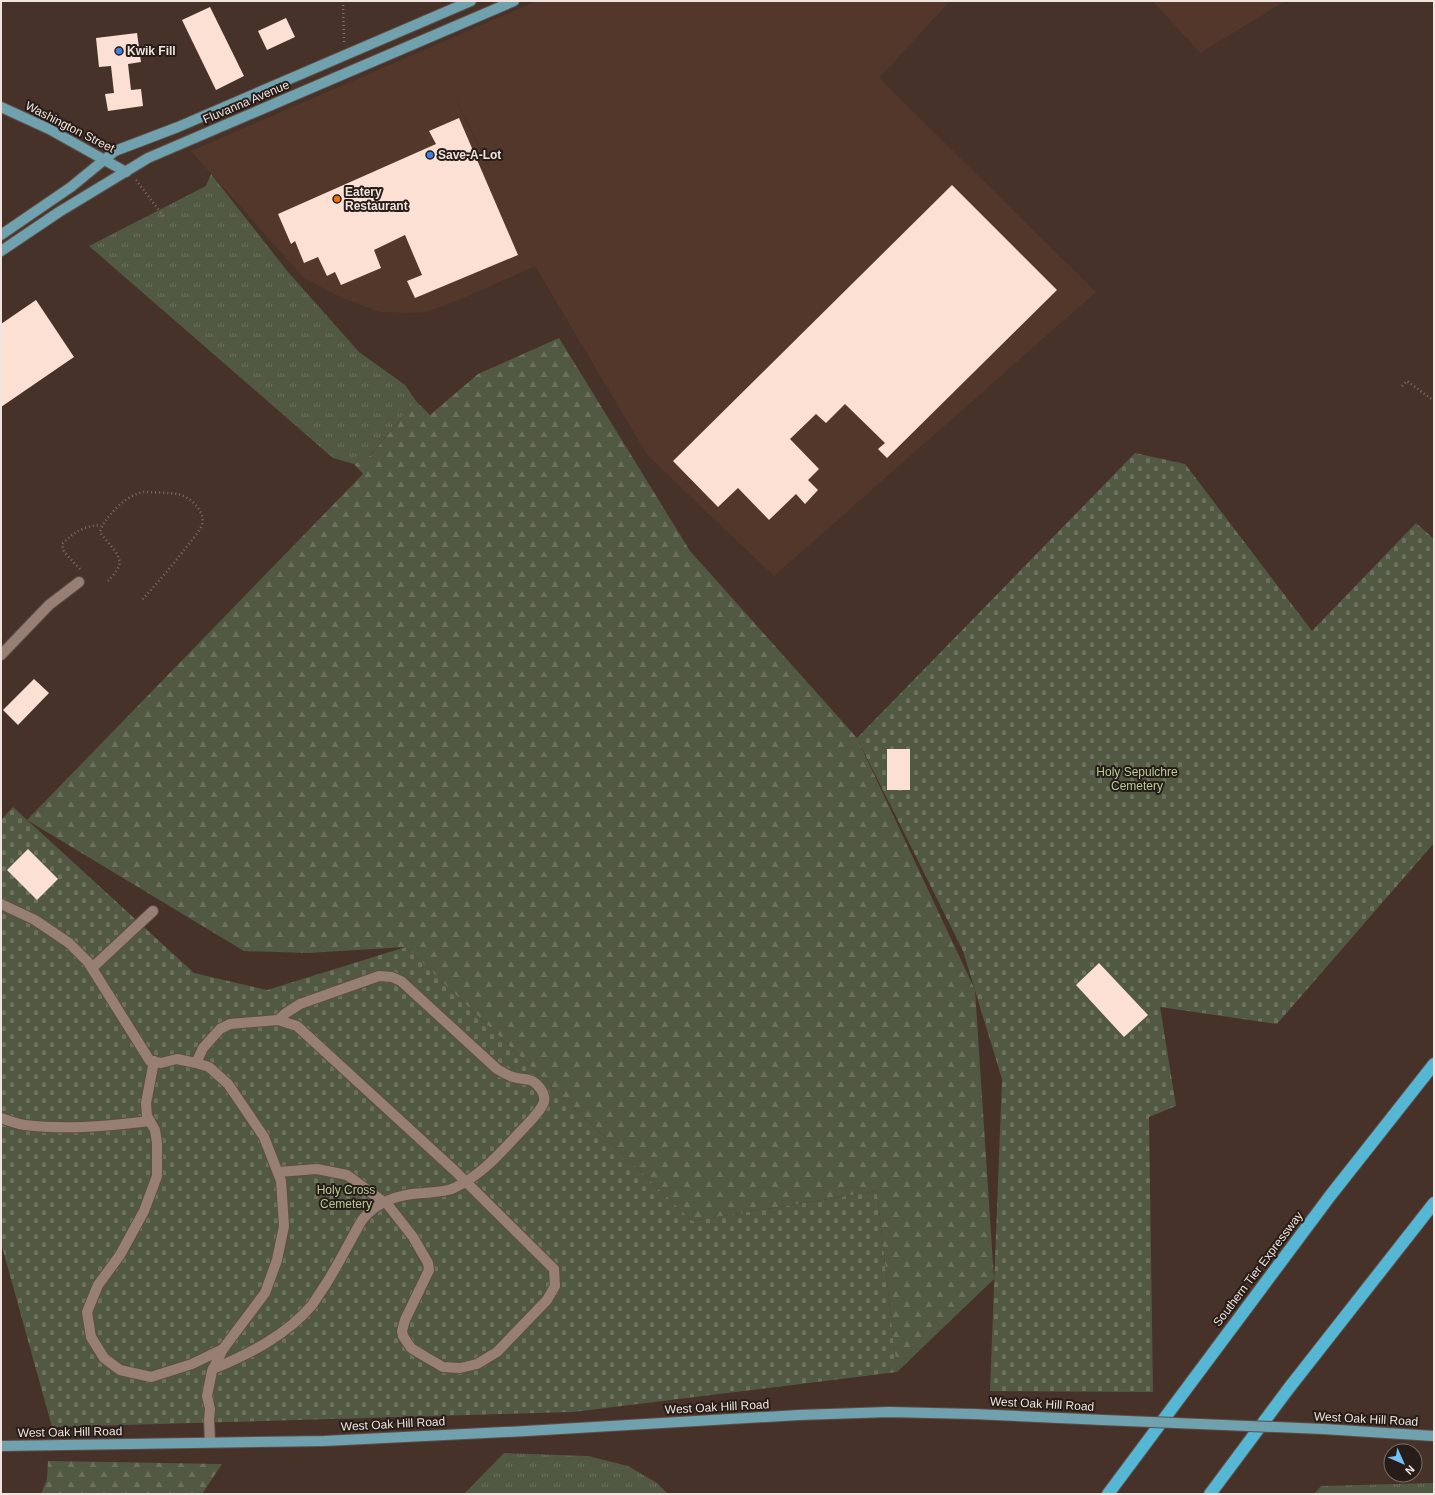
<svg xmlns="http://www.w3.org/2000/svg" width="1435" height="1495" font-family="Arial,sans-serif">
<defs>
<pattern id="grass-tufts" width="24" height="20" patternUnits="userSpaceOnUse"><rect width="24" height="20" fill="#525943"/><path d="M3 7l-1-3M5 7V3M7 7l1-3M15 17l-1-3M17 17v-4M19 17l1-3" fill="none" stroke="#6b715e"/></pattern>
<pattern id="forest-firs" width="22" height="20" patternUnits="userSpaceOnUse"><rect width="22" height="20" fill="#525943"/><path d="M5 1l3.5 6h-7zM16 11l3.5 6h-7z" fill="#6b715e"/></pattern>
<pattern id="cemetery-stones" width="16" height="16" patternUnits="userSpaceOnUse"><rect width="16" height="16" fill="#525943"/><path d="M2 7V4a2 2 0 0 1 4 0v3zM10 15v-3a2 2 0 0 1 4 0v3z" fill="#6b715e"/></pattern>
</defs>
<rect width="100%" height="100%" fill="#473229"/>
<g fill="#53372b" fill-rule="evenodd">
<path d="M537,1H950L879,78L1096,292L774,576L648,456L535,266L466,297L424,313L380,312L338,296L303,277L191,151ZM449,85L473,133L494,179Z"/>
<path d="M1153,1H1285L1200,53Z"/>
</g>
<g fill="url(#grass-tufts)">
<path d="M211,174L288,272L359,352L405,385L416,401L368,458L354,464L333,458L89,246L206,186Z"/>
<path d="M504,1453L588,1456L628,1466L657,1483L668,1494H464Z"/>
<path d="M1434,1483V1494H1314L1321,1486Z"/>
</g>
<g fill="url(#forest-firs)">
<path d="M559,338L690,551L857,738L975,990L994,1279L897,1372L877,1191L692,1221L406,947L308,953L244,951L27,820L363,474L354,464L370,456L416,401L430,415L478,374Z"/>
<path d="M48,1461L222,1464L202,1494H41L47,1479Z"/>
</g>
<g fill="url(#cemetery-stones)">
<path d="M1135,453L1185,464L1312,631L1416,523L1434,539V843L1277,1024L1160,1007L1176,1106L1149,1117L1153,1392L990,1391L1002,1079L963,951L857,738Z"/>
<path d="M13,807L194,973L267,990L406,947L692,1221L877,1191L897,1372L573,1412L52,1427L1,1243V820Z"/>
</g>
<g fill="#fce0d4">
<path d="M210,7L244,76L216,90L182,20Z"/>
<path d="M286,18L295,37L267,50L258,31Z"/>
<path d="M137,33L141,62L128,64L131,90L141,89L143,106L108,111L105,94L114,93L111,66L99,67L96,38Z"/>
<path d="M459,118L518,255L415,298L407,281L422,275L405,235L374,250L381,268L341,285L335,272L327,276L318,257L304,263L295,241L291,244L278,214L436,144L429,131Z"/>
<path d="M952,185L1057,290L887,458L878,449L885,443L845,404L826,423L816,414L790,439L819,469L808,480L818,490L805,504L796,494L769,520L738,488L718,507L673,461Z"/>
<path d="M36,300L74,357L1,407V324Z"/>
<path d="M34,679L49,693L18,725L3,710Z"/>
<rect x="887" y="749" width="23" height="41"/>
<path d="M28,849L58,879L37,900L7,870Z"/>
<path d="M1099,963L1148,1015L1124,1037L1076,985Z"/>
</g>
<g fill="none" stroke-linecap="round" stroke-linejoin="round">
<defs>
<g id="minor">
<path d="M1,655L49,605L79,582"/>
<path d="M1,904L35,920L69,943L88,962L150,1061L161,1063L177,1059L196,1063L209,1067L228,1084L264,1137L281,1181L284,1226L277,1260L265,1293L223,1349L212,1371L207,1396L210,1409L209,1420L210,1442"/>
<path d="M92,968L153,911"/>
<path d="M154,1061L146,1103L147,1116L155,1130L157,1143V1176L144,1211L120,1255L98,1285L87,1312L91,1337L104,1358L120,1370L151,1377L192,1364L223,1349"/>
<path d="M196,1063L203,1048L220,1029L230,1024L278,1020L297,1026L454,1170L554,1269L555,1286L547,1300L497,1352L477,1364L460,1368L443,1367L424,1356L411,1348L403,1336L402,1331L405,1320L429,1270L428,1263L413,1237L388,1205L347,1175L317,1169L278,1172"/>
<path d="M1,1118C9,1121 17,1124 25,1125C66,1130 109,1126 150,1121"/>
<path d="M213,1369C249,1354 287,1335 312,1305C317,1298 321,1291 326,1284C339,1263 350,1241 362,1220C378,1200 400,1194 424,1193C434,1192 445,1192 454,1188C481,1176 501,1152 521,1131C528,1123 540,1113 544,1102C545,1097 543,1092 540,1088C531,1076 525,1081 513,1077C507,1075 502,1072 497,1069L401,981L392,977L379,976L300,1004L286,1013L278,1020"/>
</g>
<g id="major">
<path d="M1,107L49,129L126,172"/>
<path d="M1,235L71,187L115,151L178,127L471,1"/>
<path d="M1,251L59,212L148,158L514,1"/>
<path d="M1323,1429L1434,1436"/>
<path d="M1,1446L324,1441L526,1431L799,1415L889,1412L973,1414L1103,1420"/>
</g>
<g id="highway">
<path d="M1108,1494L1330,1196L1434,1064"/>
<path d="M1210,1494L1289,1388L1434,1203"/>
</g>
</defs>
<use href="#minor" stroke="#5f4e46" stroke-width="12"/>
<use href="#major" stroke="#5f4e46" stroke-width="12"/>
<use href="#highway" stroke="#5f4e46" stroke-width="14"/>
<g stroke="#816e66" stroke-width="2.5" stroke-dasharray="1 3" stroke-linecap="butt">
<path d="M343,1L344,42"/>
<path d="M136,180L164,217"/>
<path d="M1402,386L1407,381L1434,401"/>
<path d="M80,569L64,552L62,544C74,532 84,526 101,525"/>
<path d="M108,581C112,577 117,571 119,566C123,555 106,542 100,532C102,524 106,520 111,514C119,504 131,494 144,492C150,492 171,493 178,494C190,497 206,511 202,525C199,532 193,539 188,545C173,565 157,583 141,601"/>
</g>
<use href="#minor" stroke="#987f74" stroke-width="10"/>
<use href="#major" stroke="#70a1ae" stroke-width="10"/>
<use href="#highway" stroke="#56b7d4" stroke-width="12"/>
<defs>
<path id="major-bridge" d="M1103,1420L1323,1429"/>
</defs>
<use href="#major-bridge" stroke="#5f4e46" stroke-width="12" stroke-linecap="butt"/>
<use href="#major-bridge" stroke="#70a1ae" stroke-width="10"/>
</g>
<g fill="#3f7fe0" stroke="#261c18" stroke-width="1.5">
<circle cx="119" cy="51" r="4"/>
<circle cx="430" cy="155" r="4"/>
</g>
<circle fill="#e8710a" stroke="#261c18" stroke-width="1.5" cx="337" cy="199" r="4"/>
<g text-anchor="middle" stroke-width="4" stroke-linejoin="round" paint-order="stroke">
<g font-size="12" font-weight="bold" fill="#f1e3dd" stroke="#261c18" text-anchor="start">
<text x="127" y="55">Kwik Fill</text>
<text x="438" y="159">Save-A-Lot</text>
<text x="345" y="196">Eatery<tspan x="345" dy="14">Restaurant</tspan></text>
</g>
<g font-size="12" fill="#f1e3dd" stroke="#261c18">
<text transform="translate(246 102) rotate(-23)" y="4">Fluvanna Avenue</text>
<text transform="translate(70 127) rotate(27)" y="4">Washington Street</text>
<text transform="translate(1258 1269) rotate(-53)" y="4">Southern Tier Expressway</text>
<text transform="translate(1042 1404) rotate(3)" y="4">West Oak Hill Road</text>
<text transform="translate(717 1407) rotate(-3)" y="4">West Oak Hill Road</text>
<text transform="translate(1366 1419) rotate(3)" y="4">West Oak Hill Road</text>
<text transform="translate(393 1424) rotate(-3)" y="4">West Oak Hill Road</text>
<text transform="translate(70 1432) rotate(-1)" y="4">West Oak Hill Road</text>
</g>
<g font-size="12" fill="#b9cb96" stroke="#261c18">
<text x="1137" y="776">Holy Sepulchre<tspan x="1137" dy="14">Cemetery</tspan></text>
<text x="346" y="1194">Holy Cross<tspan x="346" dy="14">Cemetery</tspan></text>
</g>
</g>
<rect width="1435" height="1495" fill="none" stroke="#f1e3dd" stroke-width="4"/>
<g transform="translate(1403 1463) rotate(135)"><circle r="19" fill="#261c18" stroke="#776c67"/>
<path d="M0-3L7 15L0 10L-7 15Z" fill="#75c0f6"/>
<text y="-6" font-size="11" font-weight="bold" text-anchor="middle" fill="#f1e3dd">N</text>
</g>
</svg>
